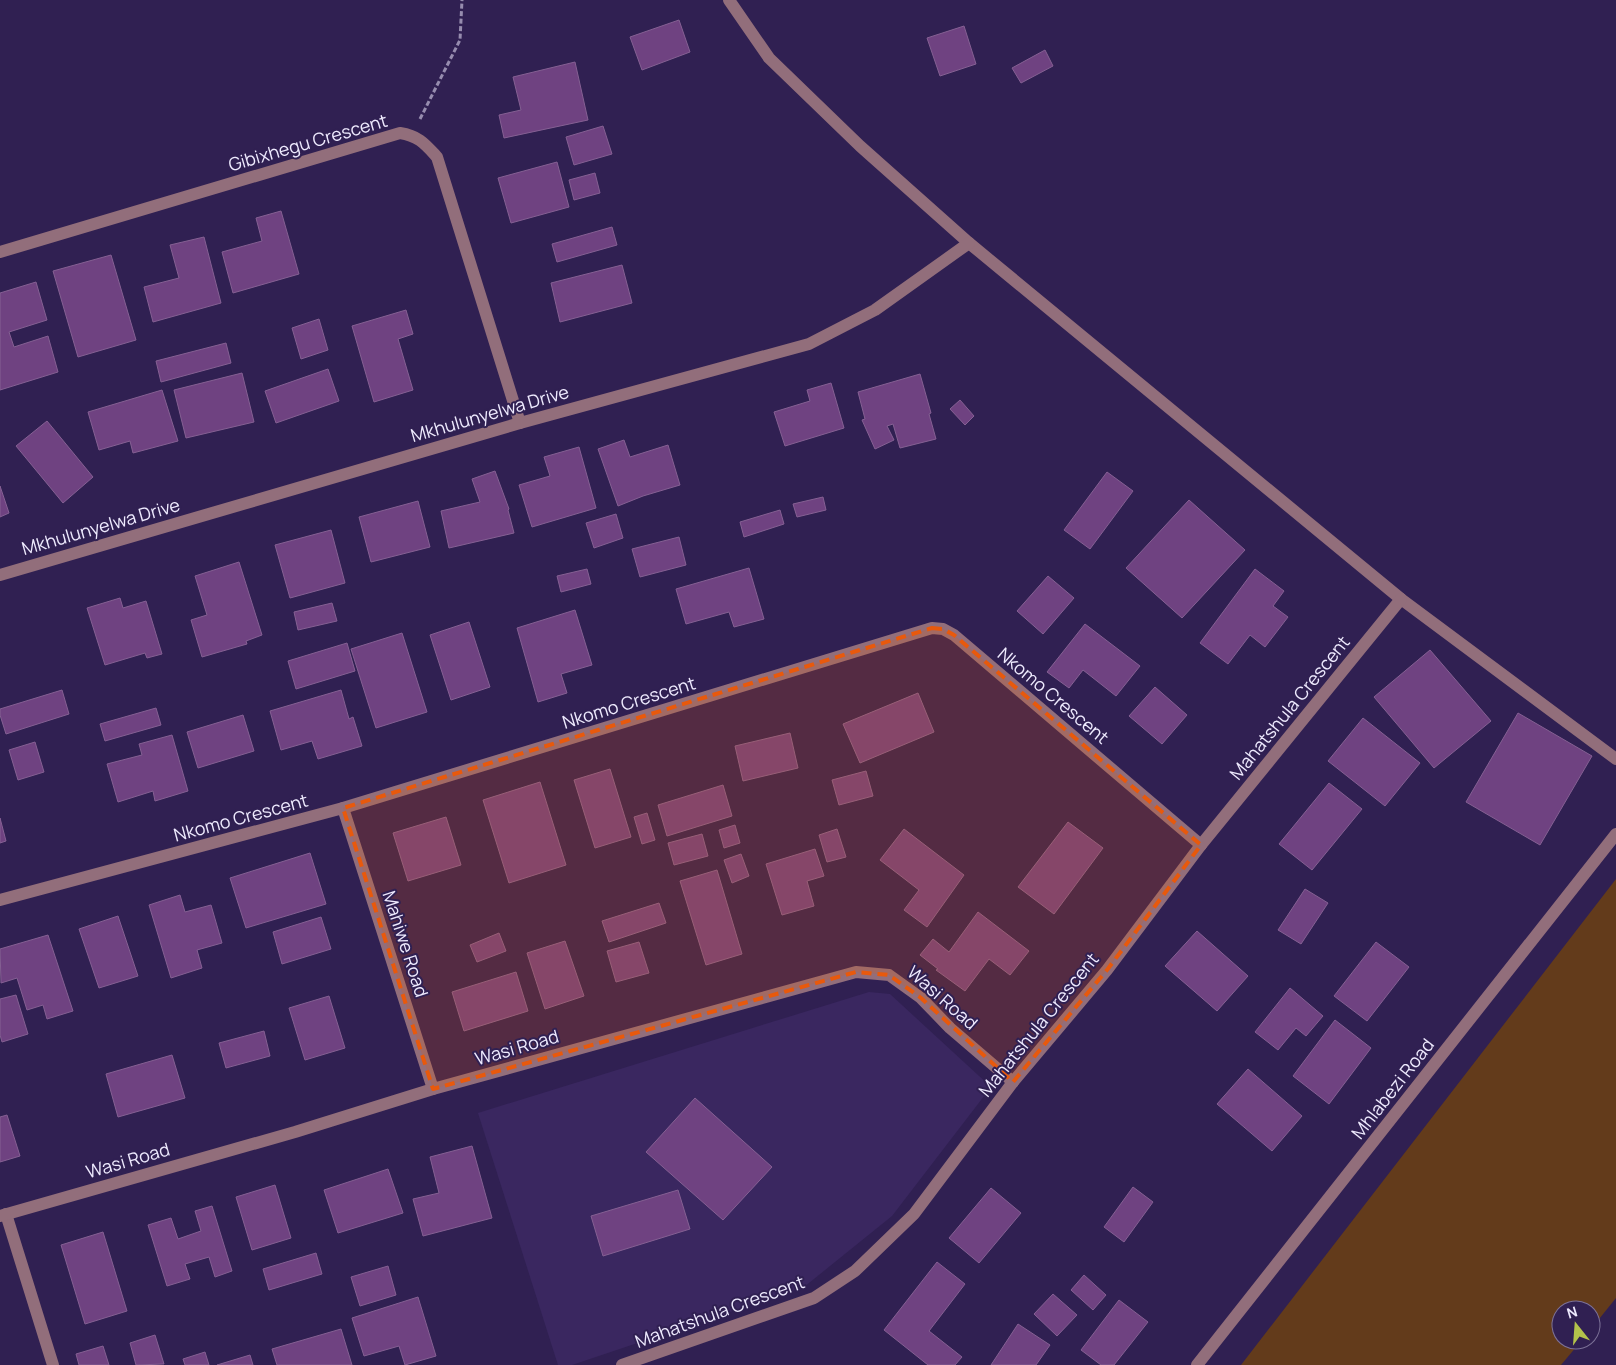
<svg xmlns="http://www.w3.org/2000/svg" width="1616" height="1365" font-family="Manrope,sans-serif">
<rect width="100%" height="100%" fill="#302052"/>
<path fill="#3a2760" d="M869,992L890,994L991,1087L892,1216L804,1287L572,1365H558L478,1113Z"/>
<path fill="#633b1b" d="M1616,879V1298L1591,1329V1310H1561V1340H1582L1561,1365H1241Z"/>
<g fill="#6f4281" stroke="#856093">
<path d="M679,20L690,52L642,70L630,37Z"/>
<path d="M964,26L976,64L940,76L927,38Z"/>
<path d="M1045,50L1053,66L1021,83L1012,68Z"/>
<path d="M575,62L588,120L504,138L499,115L521,110L513,77Z"/>
<path d="M603,126L612,154L574,165L566,137Z"/>
<path d="M557,162L569,207L511,223L498,178Z"/>
<path d="M595,173L600,193L574,200L569,180Z"/>
<path d="M281,211L299,274L233,293L222,252L262,241L256,218Z"/>
<path d="M612,227L617,245L557,262L552,244Z"/>
<path d="M204,237L221,303L153,322L144,287L179,278L170,245Z"/>
<path d="M111,255L136,340L78,357L53,271Z"/>
<path d="M622,265L632,303L560,322L551,283Z"/>
<path d="M36,282L47,320L9,332L14,347L48,336L58,372L0,390V293Z"/>
<path d="M406,310L413,334L398,339L413,390L374,402L352,326Z"/>
<path d="M319,319L328,350L301,359L292,328Z"/>
<path d="M226,343L231,363L161,382L156,361Z"/>
<path d="M328,369L339,401L276,423L265,391Z"/>
<path d="M242,373L254,422L186,438L174,390Z"/>
<path d="M920,374L931,413L929,414L936,439L900,448L893,424L887,426L894,440L875,449L862,420L865,419L858,392Z"/>
<path d="M831,383L844,428L785,446L774,412L810,401L807,390Z"/>
<path d="M162,390L178,441L133,453L130,441L99,450L88,412Z"/>
<path d="M960,400L974,416L965,425L950,409Z"/>
<path d="M47,421L93,477L63,503L16,446Z"/>
<path d="M624,440L630,457L668,445L680,485L643,496L618,506L598,449Z"/>
<path d="M579,447L596,508L532,527L519,485L550,476L544,457Z"/>
<path d="M495,471L509,509L508,510L514,533L449,548L441,511L480,502L472,479Z"/>
<path d="M1107,472L1133,491L1090,549L1064,530Z"/>
<path d="M0,486L9,513L0,517Z"/>
<path d="M823,497L826,510L797,517L793,504Z"/>
<path d="M1189,500L1245,550L1182,618L1126,568Z"/>
<path d="M418,501L430,547L371,562L359,517Z"/>
<path d="M780,510L784,524L744,537L740,522Z"/>
<path d="M616,514L623,538L594,548L586,523Z"/>
<path d="M331,530L345,583L290,598L275,545Z"/>
<path d="M679,537L686,565L640,577L632,549Z"/>
<path d="M239,562L262,635L246,641L247,644L202,657L191,620L207,615L195,576Z"/>
<path d="M749,568L764,619L734,627L729,612L686,624L676,589Z"/>
<path d="M587,569L591,584L561,592L557,576Z"/>
<path d="M1255,569L1284,591L1273,606L1288,617L1265,647L1250,635L1228,664L1200,643Z"/>
<path d="M1048,576L1074,598L1043,634L1017,611Z"/>
<path d="M120,598L123,608L146,601L162,654L147,658L145,653L105,665L87,608Z"/>
<path d="M332,603L337,621L298,630L294,612Z"/>
<path d="M575,610L592,665L561,674L567,693L538,702L517,628Z"/>
<path d="M469,622L490,687L451,700L430,635Z"/>
<path d="M1085,624L1140,666L1116,696L1083,670L1069,688L1047,672Z"/>
<path d="M402,633L427,712L376,728L351,649Z"/>
<path d="M347,643L355,671L296,689L288,661Z"/>
<path d="M1430,650L1491,721L1434,768L1374,697Z"/>
<path d="M1155,687L1187,715L1162,744L1129,716Z"/>
<path d="M62,690L69,714L6,734L0,715V709Z"/>
<path d="M341,690L349,719L353,717L362,746L318,759L312,741L281,750L270,711Z"/>
<path d="M918,693L934,732L860,763L843,724Z"/>
<path d="M156,708L161,725L105,741L100,724Z"/>
<path d="M1518,713L1592,756L1540,845L1466,802Z"/>
<path d="M243,715L254,751L198,768L187,732Z"/>
<path d="M1363,718L1420,763L1385,806L1328,761Z"/>
<path d="M790,733L798,768L743,781L735,746Z"/>
<path d="M172,735L188,791L155,801L153,791L118,802L107,764L142,755L139,744Z"/>
<path d="M35,742L44,772L18,780L9,750Z"/>
<path d="M610,769L631,837L595,848L574,780Z"/>
<path d="M866,771L873,796L839,805L832,780Z"/>
<path d="M540,782L566,865L509,883L483,800Z"/>
<path d="M1329,783L1362,809L1312,870L1279,844Z"/>
<path d="M723,785L732,816L667,836L658,805Z"/>
<path d="M647,813L655,840L642,844L634,817Z"/>
<path d="M446,817L461,865L408,881L393,833Z"/>
<path d="M0,818L6,841L0,843Z"/>
<path d="M1068,822L1103,848L1054,914L1018,887Z"/>
<path d="M735,825L740,843L724,848L719,830Z"/>
<path d="M837,829L846,857L827,862L819,835Z"/>
<path d="M904,829L964,875L927,927L904,910L919,890L880,860Z"/>
<path d="M702,834L708,856L674,865L668,843Z"/>
<path d="M815,849L824,876L807,881L814,906L782,915L766,864Z"/>
<path d="M310,853L326,904L246,928L230,878Z"/>
<path d="M741,854L749,876L732,883L724,860Z"/>
<path d="M717,870L742,954L706,965L680,881Z"/>
<path d="M1305,889L1328,903L1301,944L1278,930Z"/>
<path d="M180,895L185,912L211,905L222,943L197,950L202,968L171,978L149,905Z"/>
<path d="M659,903L666,923L609,942L602,921Z"/>
<path d="M978,912L1029,951L1010,975L989,959L965,991L936,970L938,969L920,955L933,939L949,952Z"/>
<path d="M118,916L138,976L99,988L79,929Z"/>
<path d="M321,917L331,949L282,964L273,932Z"/>
<path d="M1197,931L1248,976L1217,1011L1165,966Z"/>
<path d="M499,933L506,951L477,962L470,945Z"/>
<path d="M48,935L73,1011L47,1019L43,1005L27,1010L17,978L1,983L0,949Z"/>
<path d="M565,941L584,996L545,1009L527,953Z"/>
<path d="M639,942L649,973L616,982L607,951Z"/>
<path d="M1376,942L1409,967L1367,1021L1334,996Z"/>
<path d="M516,972L528,1011L464,1031L452,992Z"/>
<path d="M1290,988L1323,1016L1306,1036L1296,1028L1278,1050L1255,1032Z"/>
<path d="M16,995L28,1034L2,1042L0,1035V999Z"/>
<path d="M329,996L345,1048L305,1060L289,1008Z"/>
<path d="M1335,1020L1371,1048L1329,1104L1293,1076Z"/>
<path d="M264,1031L270,1056L226,1068L219,1043Z"/>
<path d="M172,1055L185,1098L118,1117L106,1074Z"/>
<path d="M1248,1069L1302,1116L1272,1151L1217,1104Z"/>
<path d="M695,1098L772,1167L723,1220L646,1152Z"/>
<path d="M7,1115L20,1156L0,1162V1117Z"/>
<path d="M472,1146L492,1218L423,1236L413,1199L439,1193L430,1157Z"/>
<path d="M388,1169L403,1213L338,1233L324,1190Z"/>
<path d="M275,1185L291,1238L252,1250L236,1197Z"/>
<path d="M1133,1187L1153,1202L1124,1242L1104,1227Z"/>
<path d="M991,1188L1021,1213L979,1263L949,1238Z"/>
<path d="M678,1190L690,1229L603,1256L591,1216Z"/>
<path d="M212,1206L232,1271L215,1277L209,1257L185,1264L190,1279L167,1286L148,1225L171,1218L178,1239L201,1231L195,1211Z"/>
<path d="M103,1232L127,1311L85,1324L61,1245Z"/>
<path d="M316,1253L322,1274L269,1290L263,1269Z"/>
<path d="M937,1262L965,1284L929,1331L962,1357L955,1365H928L884,1330Z"/>
<path d="M388,1266L396,1295L360,1306L351,1277Z"/>
<path d="M1084,1275L1106,1295L1093,1310L1071,1290Z"/>
<path d="M1053,1294L1077,1315L1057,1336L1034,1314Z"/>
<path d="M418,1297L436,1356L405,1365L399,1346L364,1356L352,1318Z"/>
<path d="M1119,1300L1148,1322L1114,1365H1101L1081,1350Z"/>
<path d="M1018,1324L1050,1345L1036,1365H991Z"/>
<path d="M341,1329L352,1365H277L272,1349Z"/>
<path d="M155,1335L164,1364L136,1365L130,1343Z"/>
<path d="M103,1346L109,1365H79L76,1354Z"/>
<path d="M205,1352L209,1365H185L183,1359Z"/>
<path d="M250,1355L253,1365H217Z"/>
</g>
<g fill="none" stroke-linecap="round" stroke-linejoin="round">
<path stroke="#968cae" stroke-width="3" stroke-dasharray="5 2.5" stroke-linecap="butt" d="M420,119L460,40L462,0"/>
<g stroke="#926e7b" stroke-width="12">
<path d="M729,0L769,58L860,146L969,243L1401,599L1616,759"/>
<path d="M0,252L400,133C419,136 425,144 437,157L520,423"/>
<path d="M0,575L520,423L809,344L875,310L969,243"/>
<path d="M343,808L433,1089"/>
<path d="M0,900L343,808L932,628L943,629L954,635L1201,845"/>
<path d="M6,1214L53,1365"/>
<path d="M0,1216L295,1132L433,1089L856,972L889,975L921,998L950,1028L1013,1082"/>
<path d="M622,1365L814,1298L855,1271L914,1214L1013,1082L1107,970L1201,845L1401,599"/>
<path d="M1197,1365L1616,834"/>
</g>
</g>
<path fill="#e8590c" fill-opacity="0.2" stroke="#e8590c" stroke-width="4" stroke-dasharray="10 6" stroke-linejoin="round" d="M932,628L943,629L954,635L1201,845L1107,970L1013,1082L921,998L889,975L856,972L433,1089L343,808Z"/>
<g text-anchor="middle" stroke-width="4" stroke-linejoin="round" paint-order="stroke">
<g font-size="18" fill="#eeeafe" stroke="#302052">
<text transform="translate(308 143) rotate(-16)" y="6">Gibixhegu Crescent</text>
<text transform="translate(490 414) rotate(-16)" y="6">Mkhulunyelwa Drive</text>
<text transform="translate(101 527) rotate(-16)" y="6">Mkhulunyelwa Drive</text>
<text transform="translate(1053 696) rotate(40)" y="6">Nkomo Crescent</text>
<text transform="translate(629 703) rotate(-17)" y="6">Nkomo Crescent</text>
<text transform="translate(1290 708) rotate(-51)" y="6">Mahatshula Crescent</text>
<text transform="translate(241 818) rotate(-15)" y="6">Nkomo Crescent</text>
<text transform="translate(405 944) rotate(72)" y="6">Mahiwe Road</text>
<text transform="translate(942 998) rotate(41)" y="6">Wasi Road</text>
<text transform="translate(1039 1025) rotate(-51)" y="6">Mahatshula Crescent</text>
<text transform="translate(517 1048) rotate(-16)" y="6">Wasi Road</text>
<text transform="translate(1393 1089) rotate(-52)" y="6">Mhlabezi Road</text>
<text transform="translate(128 1161) rotate(-16)" y="6">Wasi Road</text>
<text transform="translate(720 1312) rotate(-20)" y="6">Mahatshula Crescent</text>
</g>
</g>
<g transform="translate(1576 1325) rotate(343)"><circle r="24" fill="#302052" stroke="#7c7197"/>
<path d="M0-4L9 19L0 12L-9 19Z" fill="#b3c24b"/>
<text y="-8" font-size="14" font-weight="bold" text-anchor="middle" fill="#eeeafe">N</text>
</g>
</svg>
